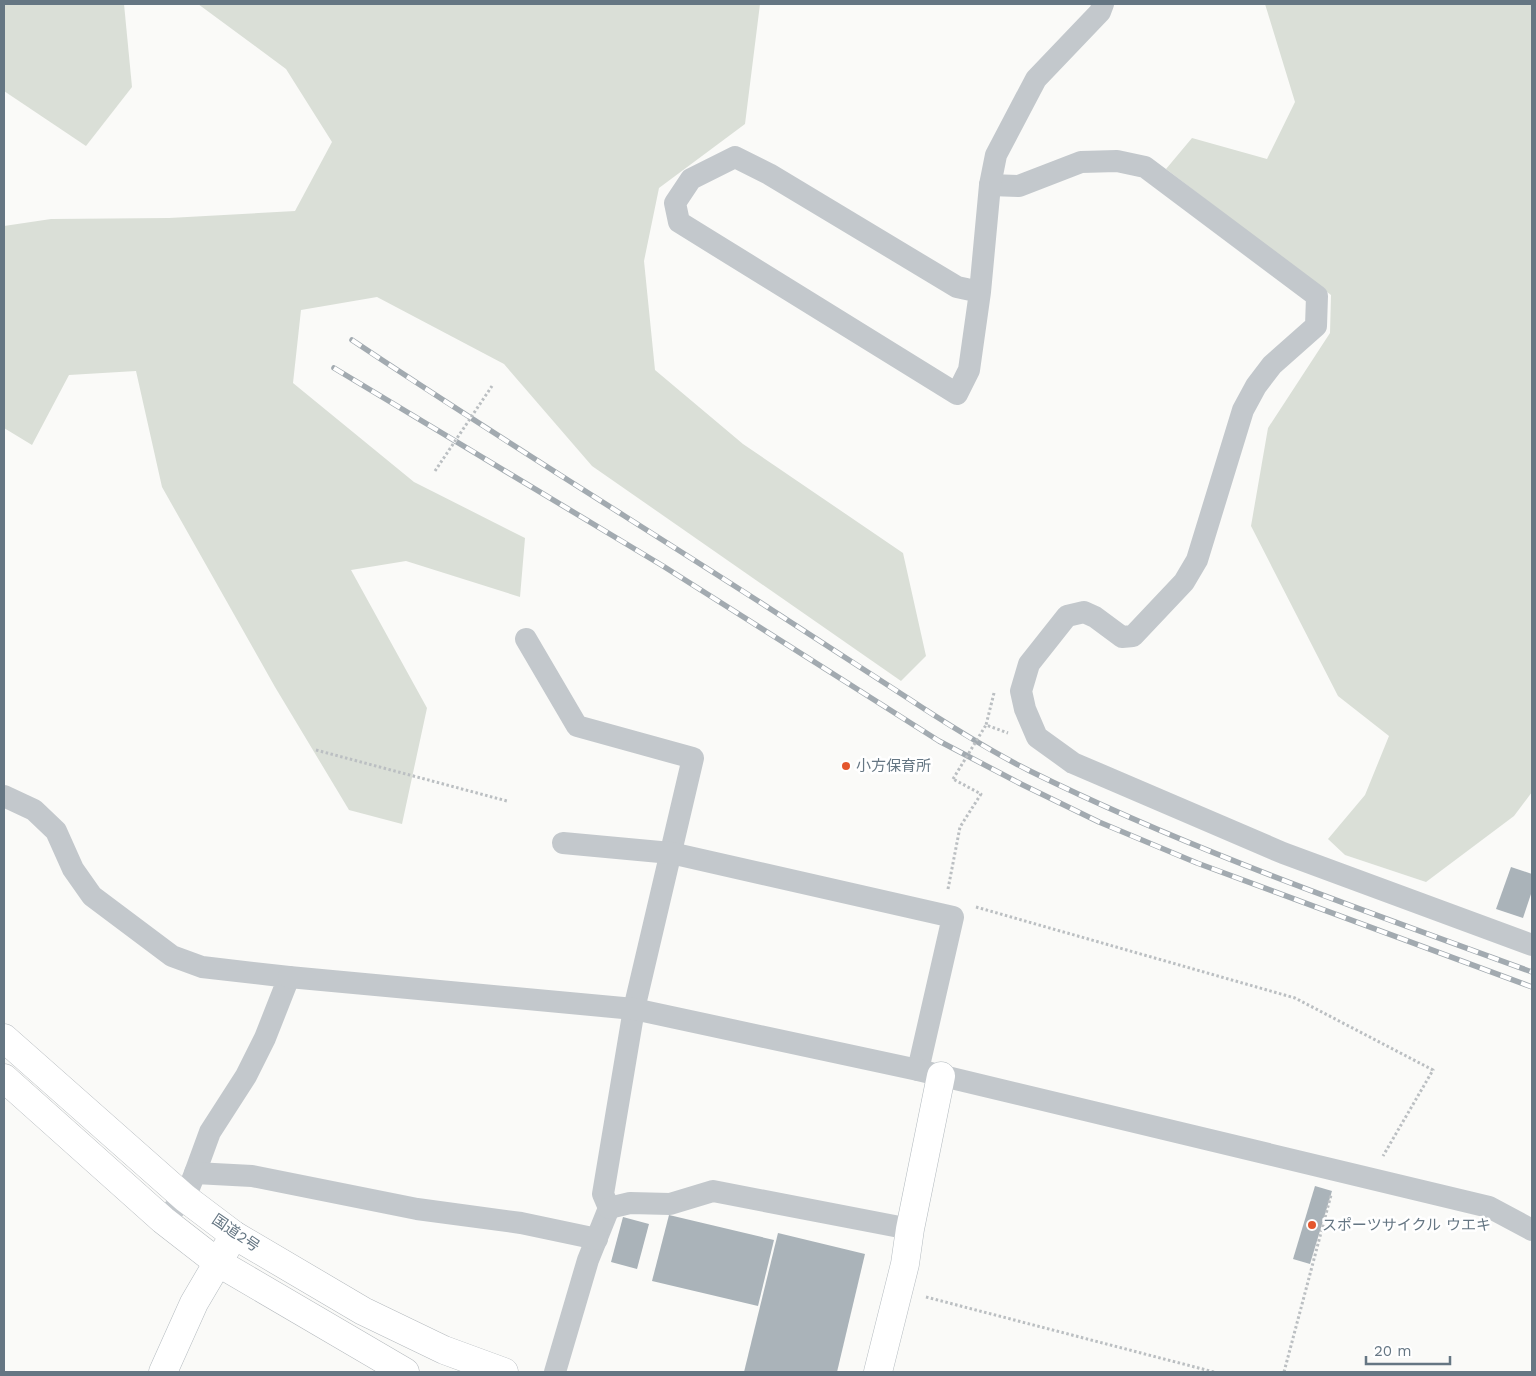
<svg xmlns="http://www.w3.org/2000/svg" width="1536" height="1376" font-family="'Work Sans','Noto Sans JP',sans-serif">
<rect width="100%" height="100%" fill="#fafaf8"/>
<g fill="#dadfd7">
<path d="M4,4H124L132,87L86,146L4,91Z"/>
<path d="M198,4H760L745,124L659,188L644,261L655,370L743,444L903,553L926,656L901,681L592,466L504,364L377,297L301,310L293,383L414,482L525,538L520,597L406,561L351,570L427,708L402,824L349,810L275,687L162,487L136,371L69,375L32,445L4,428V226L51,219L169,218L295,211L332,142L286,69Z"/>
<path d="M1265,4H1532V792L1514,816L1426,882L1345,855L1328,839L1365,795L1389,736L1338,696L1251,526L1268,428L1330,333L1331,295L1166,169L1192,138L1267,159L1295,102Z"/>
</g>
<g fill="#aab3b9">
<path d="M1511,867L1532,874V891L1523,918L1496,909Z"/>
<path d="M1315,1186L1332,1191L1310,1264L1293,1259Z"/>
<path d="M669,1215L774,1240L758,1306L652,1281Z"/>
<path d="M623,1217L649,1224L637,1269L611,1262Z"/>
<path d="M778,1233L865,1254L837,1372H744Z"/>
</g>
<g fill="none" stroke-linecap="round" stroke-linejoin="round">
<defs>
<g id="secondary">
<path d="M163,1372L194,1303L234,1235"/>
<path d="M878,1372L905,1264L910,1229L941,1076"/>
</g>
<g id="highway">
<path d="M4,1038L185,1198L234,1235L363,1311L444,1350L504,1372"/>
<path d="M4,1078L163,1220L217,1262L405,1372"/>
</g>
</defs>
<use href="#secondary" stroke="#b3babf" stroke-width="29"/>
<use href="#highway" stroke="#b4b9bd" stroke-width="29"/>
<g stroke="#bbbfc2" stroke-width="3" stroke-dasharray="2.5 2.5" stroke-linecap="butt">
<path d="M994,693L986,725L1008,733"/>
<path d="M316,750L507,801"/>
<path d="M948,889L960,827L981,794L953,779"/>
<path d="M976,907L1295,998L1433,1070L1383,1156"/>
<path d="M926,1297L1214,1372"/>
<path d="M1284,1372L1331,1195"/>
</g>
<g stroke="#c3c8cc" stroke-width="22">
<path d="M990,185L1019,186L1081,162L1117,161L1145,167L1317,296L1316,326L1272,365L1256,386L1243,410L1197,560L1184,582L1133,636L1122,637L1095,617L1084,612L1067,616L1029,664L1021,691L1025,709L1037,737L1073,763L1283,853L1532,945"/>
<path d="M980,292L957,287L769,174L735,157L691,179L675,203L679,222L957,394L969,370L980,292L990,185L996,155L1036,79L1100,12L1103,4"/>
<path d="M526,639L577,726L693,758L634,1009L603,1194L609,1208L588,1260L555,1372"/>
<path d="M4,796L34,810L56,831L73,869L92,896L172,956L202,967L289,977L265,1038L246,1076L210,1132L195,1173L185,1198L163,1220"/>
<path d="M563,843L671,853L953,917L918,1070"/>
<path d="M289,977L634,1009L918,1070L1489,1207L1532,1230"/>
<path d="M195,1173L252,1176L417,1209L521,1223L597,1239"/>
<path d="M609,1208L630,1203L670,1204L713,1191L910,1229"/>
</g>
<use href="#secondary" stroke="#fff" stroke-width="28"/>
<use href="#highway" stroke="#fff" stroke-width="28"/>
<defs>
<g id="rail">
<path d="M352,340C485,429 621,513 755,599C804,631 854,663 903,695C944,722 986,749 1030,771C1192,851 1363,910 1532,972"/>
<path d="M334,368L663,566L939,741L1021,784L1099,822L1197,863L1532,987"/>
</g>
</defs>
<use href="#rail" stroke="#a2aab0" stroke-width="5.5"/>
<use href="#rail" stroke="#fff" stroke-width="4" stroke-dasharray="11" stroke-linecap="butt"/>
<g stroke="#bbbfc2" stroke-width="3" stroke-dasharray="2.5 2.5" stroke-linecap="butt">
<path d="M435,471L492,386"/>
<path d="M953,779L986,725"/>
</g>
</g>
<g fill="#e4572e" stroke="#fff" stroke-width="2">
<circle cx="846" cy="766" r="5"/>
<circle cx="1312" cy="1225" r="5"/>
</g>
<g text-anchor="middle" stroke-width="5" stroke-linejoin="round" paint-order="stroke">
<g font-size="15" fill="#657683" stroke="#fff" text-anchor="start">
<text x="856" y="771">小方保育所</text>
<text x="1322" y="1230">スポーツサイクル ウエキ</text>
</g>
<g font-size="15" fill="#657683" stroke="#fff">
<text transform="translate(236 1233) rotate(34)" y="5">国道2号</text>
</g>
</g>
<rect width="1536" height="1376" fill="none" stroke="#657683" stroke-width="10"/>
<path d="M1366 1356v8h84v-8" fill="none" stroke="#657683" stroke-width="2.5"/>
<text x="1374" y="1356" font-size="15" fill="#657683" stroke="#ffffff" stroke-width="4" paint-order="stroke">20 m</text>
</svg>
